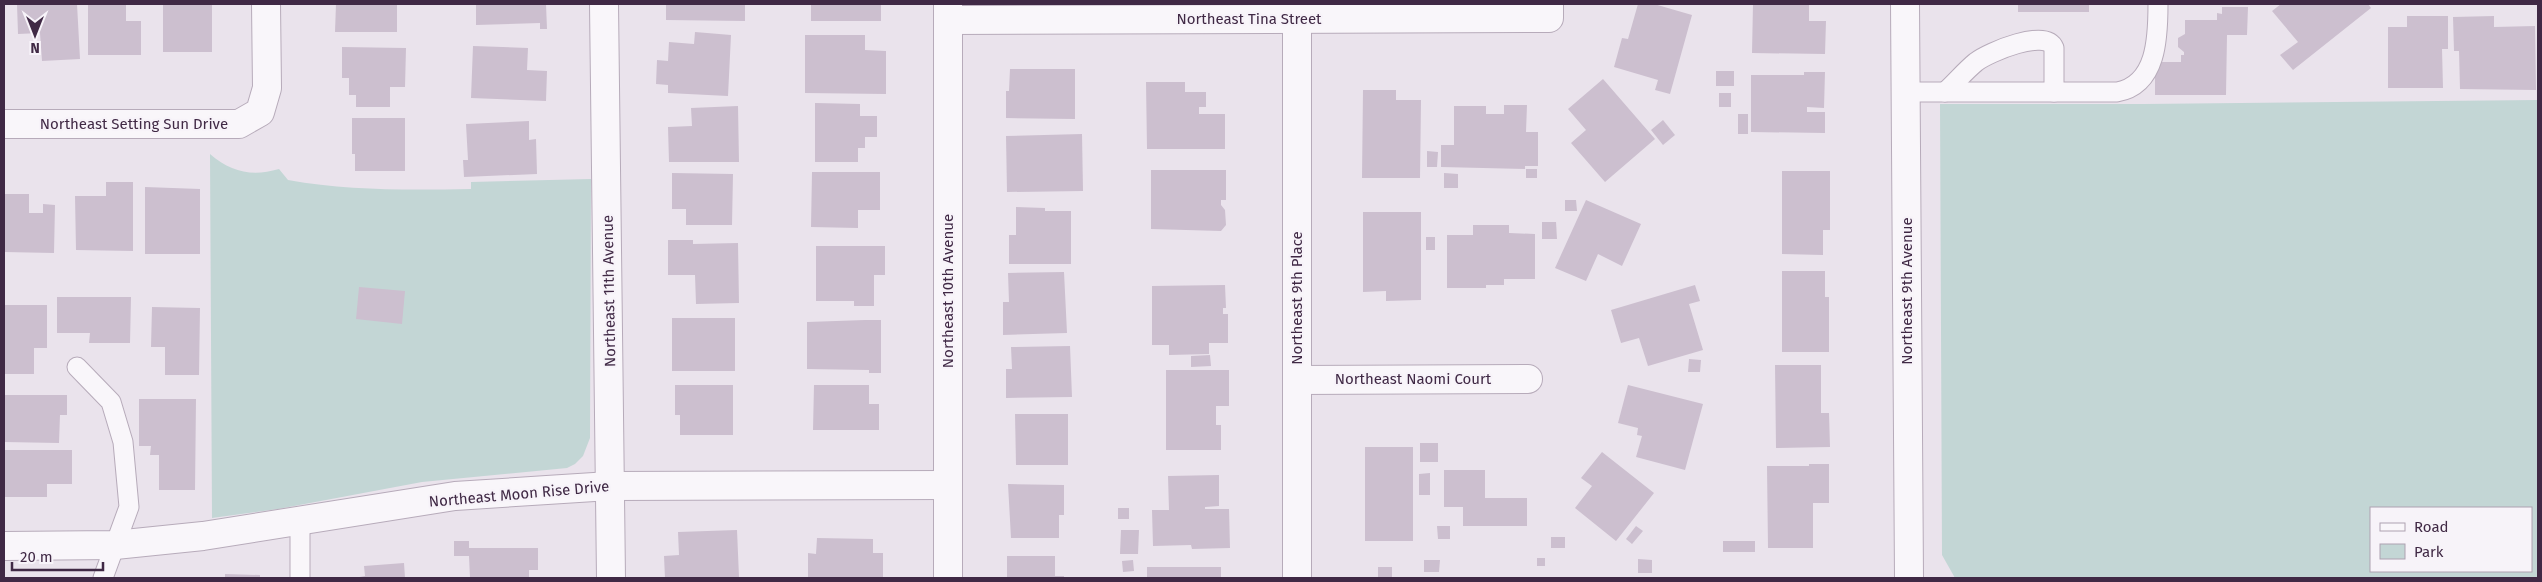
<svg xmlns="http://www.w3.org/2000/svg" width="2542" height="582" font-family="'Fira Sans',sans-serif">
<rect width="100%" height="100%" fill="#eae3ec"/>
<g fill="#c3d6d5" fill-rule="evenodd">
<path d="M2538,100V578H1955L1942,555L1940,104H2144ZM2531,508V571H2371V508Z"/>
<path d="M210,154C231,172 252,177 279,169L288,180C349,191 410,190 471,189V182L591,179L590,438L583,456L575,464L567,468L422,482L278,509L212,518Z"/>
</g>
<g fill="#ccbfcf">
<path d="M17,4H77L80,59L42,61L40,33L18,34Z"/>
<path d="M88,4H126V21H141V55H88Z"/>
<rect x="163" y="4" width="49" height="48"/>
<path d="M336,4H397V32H335Z"/>
<path d="M476,4H546L547,29H540V23L476,25Z"/>
<path d="M666,4H745V21L666,20Z"/>
<rect x="811" y="4" width="70" height="17"/>
<path d="M1638,4H1654L1692,15L1670,94L1655,90L1658,80L1614,67L1622,38L1628,39Z"/>
<path d="M1753,4H1809V21H1826L1825,54L1752,53Z"/>
<rect x="2018" y="4" width="71" height="8"/>
<path d="M2281,4H2368L2371,8L2293,70L2280,55L2298,42L2272,11Z"/>
<path d="M2222,7H2248L2247,35H2227L2226,95H2155V62H2181V55H2184V52L2178,47V38L2185,34V20H2217V13L2222,14Z"/>
<path d="M2407,16H2448V49H2442L2443,88H2388V27H2407Z"/>
<path d="M2494,16V27L2535,26L2536,90L2460,89L2459,51H2454L2453,17Z"/>
<path d="M695,32L731,35L728,96L668,93V85L656,84L657,60L668,61L669,42L694,44Z"/>
<path d="M805,35H865V50L886,51V94L805,93Z"/>
<path d="M473,46L528,48L527,70L547,71L546,101L471,98Z"/>
<path d="M342,47L406,48L405,87H390V107H356V95H349V78H342Z"/>
<path d="M1010,69H1075V119L1006,118V91H1009Z"/>
<rect x="1716" y="71" width="18" height="15"/>
<path d="M1804,72H1825L1824,108L1807,107V112H1825V133L1751,132V75H1804Z"/>
<path d="M1603,79L1655,139L1605,182L1571,143L1586,130L1568,109Z"/>
<path d="M1146,82H1185V92H1206V107H1199V114H1225V149H1147Z"/>
<path d="M1363,90H1396V100H1421L1420,178H1362Z"/>
<rect x="1719" y="93" width="12" height="14"/>
<path d="M815,103L860,104V116H877V137H865V148H858V162H815Z"/>
<path d="M1504,105H1527L1526,132H1538V166H1525V169L1441,167V145H1454V106H1486V114H1504Z"/>
<path d="M738,106L739,162H669L668,127L692,126L691,108Z"/>
<rect x="1738" y="114" width="10" height="20"/>
<path d="M352,118H405V171H355V154H352Z"/>
<path d="M1663,120L1675,135L1663,145L1651,130Z"/>
<path d="M529,121V140L536,139L537,174L464,177L463,160H468L466,124Z"/>
<path d="M1082,134L1083,191L1007,192L1006,136Z"/>
<path d="M1427,151L1438,152L1437,167H1427Z"/>
<rect x="1526" y="169" width="11" height="9"/>
<path d="M1151,170H1226V200H1221V205L1225,210L1226,225L1221,231L1151,229Z"/>
<path d="M1782,171H1830V230H1823V255L1782,254Z"/>
<path d="M812,172H880V210H858V228L811,227Z"/>
<path d="M672,173L733,174L732,225H686V209H672Z"/>
<path d="M1444,173L1458,174V188H1444Z"/>
<path d="M106,182H133V251L76,250L75,196H106Z"/>
<path d="M145,187L200,189V254H145Z"/>
<path d="M4,194H29V213H43V204L55,205L54,253L4,252Z"/>
<path d="M1565,200H1576L1577,211H1565Z"/>
<path d="M1586,200L1641,224L1622,266L1598,254L1586,281L1555,268Z"/>
<path d="M1016,207L1045,208V211H1071V264H1009V235H1016Z"/>
<path d="M1363,212H1421V300L1386,301V291L1363,292Z"/>
<path d="M1542,222H1556L1557,239H1542Z"/>
<path d="M1473,225H1509V233L1535,234V279H1504V285H1486V288H1447V235H1473Z"/>
<rect x="1426" y="237" width="9" height="13"/>
<path d="M668,240H693V244L738,243L739,303L696,304L695,275H668Z"/>
<path d="M816,246H885V275H874V306H854V301H816Z"/>
<path d="M1782,271H1825V297H1829V352H1782Z"/>
<path d="M1064,272L1067,333L1003,335V302H1009L1008,273Z"/>
<path d="M1225,285L1226,308H1223V314H1228V343H1209V354L1169,355V345H1152V286Z"/>
<path d="M1695,285L1700,301L1689,304L1703,350L1648,366L1639,338L1621,343L1611,310Z"/>
<path d="M359,287L405,291L402,324L356,319Z"/>
<path d="M57,297H131L130,343H89L90,333H57Z"/>
<path d="M4,305H47V348H34V374H4Z"/>
<path d="M152,307L200,308L199,375H165V347H151Z"/>
<rect x="672" y="318" width="63" height="53"/>
<path d="M865,320H881V373H869V370L807,369V322Z"/>
<path d="M1070,346L1072,397L1006,398V369H1012L1011,347Z"/>
<path d="M1210,355L1211,366L1191,367V356Z"/>
<path d="M1689,359L1701,360L1700,372H1688Z"/>
<path d="M1775,365H1821V413H1829L1830,447L1776,448Z"/>
<path d="M1166,370H1229V406H1216V425H1221V450H1166Z"/>
<path d="M675,385H733V435H680V415H675Z"/>
<path d="M814,385H869V404H879V430H813Z"/>
<path d="M1628,385L1703,404L1685,470L1636,457L1642,436L1637,435L1638,428L1618,423Z"/>
<path d="M4,395H67V415H60L59,443L4,442Z"/>
<path d="M139,399H196L195,490H159V455H150L151,446H139Z"/>
<path d="M1015,414H1068V465H1016Z"/>
<rect x="1420" y="443" width="18" height="19"/>
<rect x="1365" y="447" width="48" height="94"/>
<path d="M4,450H72V484H47V497H4Z"/>
<path d="M1602,452L1654,493L1616,541L1575,508L1592,486L1581,478Z"/>
<path d="M1809,464H1829V503H1813V548H1768L1767,466H1809Z"/>
<path d="M1444,470H1485V498H1527V526H1463V507H1444Z"/>
<path d="M1430,473V495H1419V474Z"/>
<path d="M1219,475V506L1205,507V509H1229L1230,548L1192,549L1191,545L1153,546L1152,510H1169L1168,476Z"/>
<path d="M1008,484L1064,485V515H1059V538H1011Z"/>
<rect x="1118" y="508" width="11" height="11"/>
<path d="M1437,526H1450V539H1438Z"/>
<path d="M1636,526L1643,531L1632,544L1626,539Z"/>
<path d="M737,530L739,577L665,578L664,556L679,555L678,532Z"/>
<path d="M1121,530H1139L1138,554H1120Z"/>
<rect x="1551" y="537" width="14" height="11"/>
<path d="M817,538L873,539V553H883V578H808V553L816,554Z"/>
<path d="M454,541H469V548H538V570H529V578H470L469,556H454Z"/>
<rect x="1723" y="541" width="32" height="11"/>
<path d="M1007,556H1055V576H1064V578H1007Z"/>
<rect x="1537" y="558" width="8" height="8"/>
<path d="M1638,559L1652,560V573H1638Z"/>
<path d="M1133,560L1134,571L1123,572L1122,561Z"/>
<path d="M1424,560H1440L1439,572H1424Z"/>
<path d="M404,563L405,578H354L365,576L364,566Z"/>
<rect x="1147" y="567" width="74" height="11"/>
<rect x="1378" y="567" width="14" height="11"/>
<path d="M225,574L260,575V578H225Z"/>
</g>
<g fill="none" stroke-linecap="round" stroke-linejoin="round">
<defs>
<g id="service">
<path d="M1906,92H2117C2157,85 2158,37 2158,4"/>
<path d="M1945,92C1956,82 1965,71 1976,62C1989,52 2046,28 2054,48V92"/>
<path d="M77,367L111,402L123,442L129,507L103,578"/>
<path d="M300,521V578"/>
</g>
<g id="minor">
<path d="M604,4L611,578"/>
<path d="M1905,4L1909,578"/>
<path d="M949,20L1549,18V4"/>
<path d="M4,124H239L260,112L267,88L266,4"/>
<path d="M1297,380L1528,379"/>
<path d="M4,546L115,545L203,536L455,496L547,490L610,486L948,485"/>
<path d="M948,578V4"/>
<path d="M1297,578V18"/>
</g>
</defs>
<use href="#service" stroke="#b7abba" stroke-width="21"/>
<use href="#minor" stroke="#b7abba" stroke-width="30"/>
<use href="#service" stroke="#f9f6fa" stroke-width="19"/>
<use href="#minor" stroke="#f9f6fa" stroke-width="28"/>
</g>
<g text-anchor="middle" stroke-width="4.5" stroke-linejoin="round" paint-order="stroke">
<g font-size="15" fill="#402945" stroke="#f7f3f9">
<text x="1249" y="24">Northeast Tina Street</text>
<text x="134" y="129">Northeast Setting Sun Drive</text>
<text transform="translate(609 291) rotate(-91)" y="5">Northeast 11th Avenue</text>
<text transform="translate(948 291) rotate(-90)" y="5">Northeast 10th Avenue</text>
<text transform="translate(1907 291) rotate(-90)" y="5">Northeast 9th Avenue</text>
<text transform="translate(1297 298) rotate(-90)" y="5">Northeast 9th Place</text>
<text x="1413" y="384">Northeast Naomi Court</text>
<text transform="translate(519 494) rotate(-5)" y="5">Northeast Moon Rise Drive</text>
</g>
</g>
<rect width="2542" height="582" fill="none" stroke="#402945" stroke-width="10"/>
<rect x="2370" y="507" width="162" height="65" fill="#f7f3f9" stroke="#aea2b1"/>
<rect x="2380" y="523" width="25" height="8" fill="#f9f6fa" stroke="#aea2b1"/>
<text x="2414" y="532" font-size="15" fill="#402945">Road</text>
<rect x="2380" y="544" width="25" height="15" fill="#c3d6d5" stroke="#aea2b1"/>
<text x="2414" y="557" font-size="15" fill="#402945">Park</text>
<g transform="translate(35 35) rotate(180)" stroke="#f7f3f9" stroke-width="4" paint-order="stroke">
<path d="M0-4L9 19L0 12L-9 19Z" fill="#402945"/>
<text y="-8" font-size="14" font-weight="bold" text-anchor="middle" fill="#402945">N</text>
</g>
<path d="M12 562v8h91v-8" fill="none" stroke="#402945" stroke-width="2.5"/>
<text x="20" y="562" font-size="15" fill="#402945" stroke="#f7f3f9" stroke-width="4" paint-order="stroke">20 m</text>
</svg>
